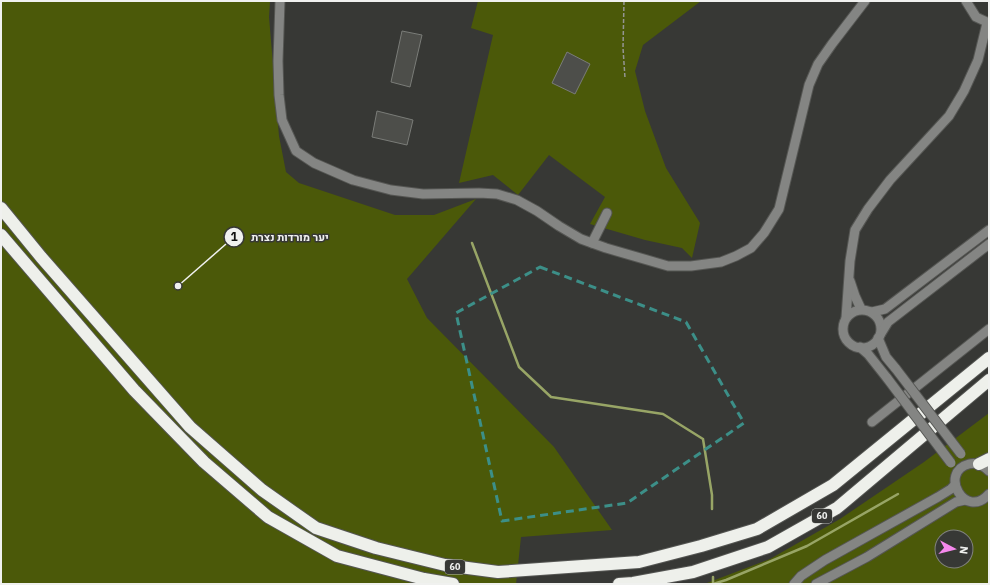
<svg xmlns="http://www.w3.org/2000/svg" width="990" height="585" font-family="'IBM Plex Sans',Heebo,sans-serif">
<rect width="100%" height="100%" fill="#373835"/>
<g fill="#4b5909" fill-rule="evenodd">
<path d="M1,1H270L269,17L279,136L286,172L299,183L395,215H434L476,199L407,279L427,318L554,447L612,530L521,537L516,584H1Z"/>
<path d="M478,1H701L643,45L635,71L645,111L666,168L700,223L692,258L682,248L645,240L590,224L605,197L549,155L518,195L493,175L459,183L493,35L471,28Z"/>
<path d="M989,413V584H699L707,583L770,559L840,519L924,462ZM942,537H966V561H942Z"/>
</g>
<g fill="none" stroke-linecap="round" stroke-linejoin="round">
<g stroke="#98a566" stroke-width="2.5">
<path d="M472,243L519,367L551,397L663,414L703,439L712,495V509"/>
<path d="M713,577V584"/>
<path d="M713,584L726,580L807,546L898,494"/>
</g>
</g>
<g fill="#4d4e4a" stroke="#7a7c78">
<path d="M402,31L422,35L410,87L391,82Z"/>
<path d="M567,52L590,64L575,94L552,83Z"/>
<path d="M377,111L413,120L407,145L372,137Z"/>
</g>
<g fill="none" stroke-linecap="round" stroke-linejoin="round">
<defs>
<g id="minor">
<path d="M280,1L278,61L279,95L282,120L296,151L314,163L353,180L391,190L423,194L479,193L497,194L517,200L537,211L559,226L581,239L592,243L606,248L668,266H691L721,262L736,256L751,248L764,233L779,209L809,85L818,64L832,44L865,1"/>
<path d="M966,1L976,17L989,23"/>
<path d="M592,243L607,213"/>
<path d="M850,281L855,296L861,309"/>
<circle cx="862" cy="329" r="19"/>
<path d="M872,312L885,309L989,230"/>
<path d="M846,318L850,261L855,230L868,209L890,180L949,116L964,91L978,60L987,23"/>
<path d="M880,335L888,322L989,244"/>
<path d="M878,338L886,357L896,369"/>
<path d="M860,347L868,354L887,378"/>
<path d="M872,422L989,329"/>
<path d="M989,471C984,466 977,462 969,464C938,472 965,521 989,494"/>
<path d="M794,584L801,576L825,560L938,497L951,489L955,485"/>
<path d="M816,584L867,557L956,502L965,500"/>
</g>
<g id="highway">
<path d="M1,208L41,257L190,427L262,490L316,528L376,548L445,565L498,572L639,562L701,546L757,529L833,485L989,358"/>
<path d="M1,235L134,390L204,462L268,517L337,556L424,579L453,584"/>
<path d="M979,464L989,459"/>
<path d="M619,584L633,583L693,572L768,547L837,508L989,380"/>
</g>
</defs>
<use href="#minor" stroke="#555653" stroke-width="11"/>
<use href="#highway" stroke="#555653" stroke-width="14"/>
<path stroke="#949593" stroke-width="1.5" stroke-dasharray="4 2" stroke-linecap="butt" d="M624,1L623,48L625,78"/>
<use href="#minor" stroke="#848583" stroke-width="9"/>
<use href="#highway" stroke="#eef0eb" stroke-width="12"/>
<defs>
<g id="minor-bridge">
<path d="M896,369L961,454"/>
<path d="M887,378L951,463"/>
</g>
</defs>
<use href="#minor-bridge" stroke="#555653" stroke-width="11" stroke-linecap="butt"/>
<use href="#minor-bridge" stroke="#848583" stroke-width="9"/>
</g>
<path fill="none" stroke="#3c8f88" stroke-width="3" stroke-dasharray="8 5" stroke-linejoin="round" d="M540,267L686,322L744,423L627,503L502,521L456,313Z"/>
<g text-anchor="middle" stroke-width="3" stroke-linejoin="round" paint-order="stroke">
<g fill="#373835" stroke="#b8bab7" stroke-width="1">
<rect x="812" y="509" width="20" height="14" rx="3"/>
<rect x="445" y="560" width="20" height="14" rx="3"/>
</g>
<g font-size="9" font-weight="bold" fill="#f0f1ef">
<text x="822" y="519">60</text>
<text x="455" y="570">60</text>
</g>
</g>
<path fill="none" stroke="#f0f1ef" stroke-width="1.5" d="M178 286L234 237"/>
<g fill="#f0f1ef" stroke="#373835" stroke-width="1.5">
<circle cx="178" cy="286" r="4"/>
<circle cx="234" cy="237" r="10"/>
</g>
<g font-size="12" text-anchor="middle" font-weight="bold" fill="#111">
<text x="234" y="241">1</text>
</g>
<g font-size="11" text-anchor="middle" font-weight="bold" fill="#f0f1ef" stroke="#373835" stroke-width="3" stroke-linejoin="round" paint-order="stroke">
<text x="290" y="241">יער מורדות נצרת</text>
</g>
<rect width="990" height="585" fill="none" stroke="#f0f1ef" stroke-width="4"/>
<g transform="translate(954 549) rotate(97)"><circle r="19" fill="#373835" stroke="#81827f"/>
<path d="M0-3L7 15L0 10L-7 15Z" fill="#f689ed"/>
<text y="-6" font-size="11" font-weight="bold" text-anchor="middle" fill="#f0f1ef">N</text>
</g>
</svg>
